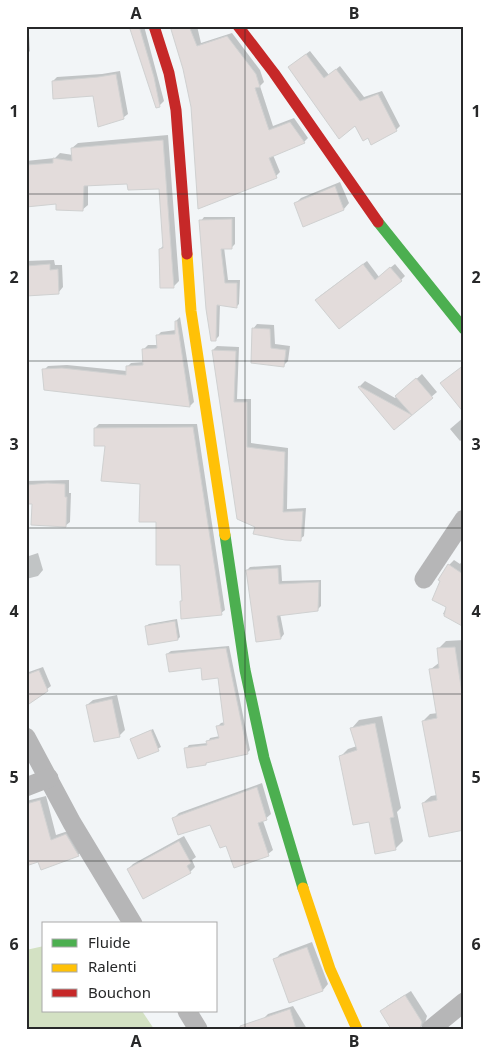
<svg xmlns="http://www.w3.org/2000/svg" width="490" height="1055" font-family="'Noto Sans',sans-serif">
<rect width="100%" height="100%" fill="#f2f5f7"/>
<path fill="#d3e1c3" d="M44,946V1011H142L154,1029H26V950Z"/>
<g fill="#0003">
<path d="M131,26H144L164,101L159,106Z"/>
<path d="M171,26H197L201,43L232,33L260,70L264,82L260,86L273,126L294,118L308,138L304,142L273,155L280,172L276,176L192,107L185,68Z"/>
<path d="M26,35H29L30,51L26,55Z"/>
<path d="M310,51L329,75L340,66L364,97L382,91L400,126L396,130L368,137L294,63Z"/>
<path d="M120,71L128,114L124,117L94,95L53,81L57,77L102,74Z"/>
<path d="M168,135L179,281L174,286L160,249L164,245L161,188L129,182L88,185V205L82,210L57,203L26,205V161L55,158L60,153L73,155L72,148L78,143Z"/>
<path d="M340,182L349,203L344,209L304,225L295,204L301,198Z"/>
<path d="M204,217H235V244L232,247H224L228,280H240L239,304L236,307L220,304L219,336L216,339L201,221Z"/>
<path d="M54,260L55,265H62L63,287L58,293L26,295V261Z"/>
<path d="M367,261L379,277L395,264L405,276L401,280L320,296Z"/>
<path d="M180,317L194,402L190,406L45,389L44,370L48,366L67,365L127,371V367L131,363L144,362V349L148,345H158L157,336L161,332L176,330V321Z"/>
<path d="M257,324L274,325L275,344L290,346L288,361L284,365L253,329Z"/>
<path d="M217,346L239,347L237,399H251V443L288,448L287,509L306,508L304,536L300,539L256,526L239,518L213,350Z"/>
<path d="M422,374L437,392L394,429L359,387L365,381L395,398Z"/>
<path d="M464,417V440L463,439L460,441L450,429Z"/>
<path d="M99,424H197L225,610L221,613L181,602L183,599L181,564L157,521L141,483L106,445L95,428Z"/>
<path d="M69,480V493H71L70,522L65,526L34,502H26V481Z"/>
<path d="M38,553L43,570L38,576L26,579V557Z"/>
<path d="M464,558V625L443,614L447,606L449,565L454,560L460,564Z"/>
<path d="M281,565L282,581L321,580V606L317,610L280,614L284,634L281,638L247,570L250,567Z"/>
<path d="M177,619L180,637L178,639L146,626L149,624Z"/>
<path d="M464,640V829L423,803L431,796L437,795L423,721L430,714L438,713L431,669L440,662L439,648L446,641Z"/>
<path d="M229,646L250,750L247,753L207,762L206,764L186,749L189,745L208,743L210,738L220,736L218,726L221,723L225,722L219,677L202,666L167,654L171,651Z"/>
<path d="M43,667L51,686L26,705V673Z"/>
<path d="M117,695L125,730L119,736L87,705L93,700Z"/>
<path d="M382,716L401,808L397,812L403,841L395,849L370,820L340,757L348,749L357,746L352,728L359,720Z"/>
<path d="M153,729L161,747L139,758L131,739Z"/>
<path d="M262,783L271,814L263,821L273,850L268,854L227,844L210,823L174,818L179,813Z"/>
<path d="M46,796L56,835L71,830L83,850L78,855L39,860L26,865V801Z"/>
<path d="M184,836L196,857L192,860L195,867L190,872L128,869L133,864Z"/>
<path d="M312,942L328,984L323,990L290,1002L275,960L280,954Z"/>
<path d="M411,991L427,1016L425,1023L419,1029L382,1011L387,1006Z"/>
<path d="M293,1006L307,1029H268L264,1018L268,1014Z"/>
</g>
<g fill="#e3dcdb" stroke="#d0d1d1">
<path d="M129,26H139L154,77L160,107L156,108Z"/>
<path d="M170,26H189L197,46L227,36L256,74L260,87L255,88L269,130L290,122L305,143L269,158L277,178L198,209L191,107L183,69Z"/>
<path d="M306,54L324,78L336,69L360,101L378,94L397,131L371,145L368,138L363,141L355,126L339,139L288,67Z"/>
<path d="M116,74L124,119L98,127L93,96L53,99L52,81L98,77Z"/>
<path d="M163,140L174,288H160L159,249L163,248L159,189L128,190L127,184L84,186L83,211L56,210V204L26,207V165L53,163V158L72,161L71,148Z"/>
<path d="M335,186L344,210L303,227L294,203Z"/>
<path d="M232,219V249H221L225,283H237V308L217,305L216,341H211L206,309L199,220Z"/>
<path d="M50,264V270L58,269L59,294L26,296V266Z"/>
<path d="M363,264L375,280L390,267L402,281L339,329L315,300Z"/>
<path d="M175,321H177L190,407L44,390L42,369L62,368L126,375V366L143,365L142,349L157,348L156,335L175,334Z"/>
<path d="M252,328L270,329L271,348L286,350L284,367L251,363Z"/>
<path d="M212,350L236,351L234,402H247V447L285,452L283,512L303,511L301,541L285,540L253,534L255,527L237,519Z"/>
<path d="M464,365V413L440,383Z"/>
<path d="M416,378L433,398L394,430L358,387L359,386L412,415L395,396Z"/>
<path d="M193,427L222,615L181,619L180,601H182L180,565H156V522H139L140,484L101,481L105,446H94V428Z"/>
<path d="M47,483L65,484V497H67L66,527L31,525L32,504H26V485Z"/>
<path d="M448,564L463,574L464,573V627L444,616L446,607L432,600L440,581L438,580Z"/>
<path d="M278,568L279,584L319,582L318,611L277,616L281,639L256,642L246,570Z"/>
<path d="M175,621L178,640L148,645L145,626Z"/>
<path d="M455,647L464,706V830L429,837L422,803L437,800L422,721L437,718L429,669L439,668L437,648Z"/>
<path d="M226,648L248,754L206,763V765L187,768L184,748L207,745L206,741L219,738L216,726L224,725L218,678L202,680L201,668L169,672L166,654Z"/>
<path d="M39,670L48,691L26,706V675Z"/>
<path d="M112,699L120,737L94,742L86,705Z"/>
<path d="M375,723L394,817L390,818L396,850L375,854L369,822L353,825L339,756L357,750L350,728Z"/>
<path d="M151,730L159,751L138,759L130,739Z"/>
<path d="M257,787L267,820L258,823L269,856L234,868L226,846L220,848L210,825L178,835L172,818Z"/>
<path d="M40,800L51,840L66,834L79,856L41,870L38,862L26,866V804Z"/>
<path d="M179,841L191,863L187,866L191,873L143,899L127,869Z"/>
<path d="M307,947L323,991L289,1003L273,959Z"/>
<path d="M405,995L422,1022L420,1029H391L380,1011Z"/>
<path d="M290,1009L296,1029H240V1026Z"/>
</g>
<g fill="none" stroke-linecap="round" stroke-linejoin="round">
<g stroke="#b6b6b7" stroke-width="19">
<path d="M424,579L464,519"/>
<path d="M26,737L72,823L133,924"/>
<path d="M26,787L49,778"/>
<path d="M187,1011L198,1029"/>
<path d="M431,1029L464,1002"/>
</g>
<g stroke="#4caf50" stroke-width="11">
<path d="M378,222L464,329"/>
<path d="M225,535L245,670L264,758L303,888"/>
</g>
<g stroke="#ffc107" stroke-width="11">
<path d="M187,254L191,311L225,535"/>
<path d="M303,888L330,969L357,1029"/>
</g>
<g stroke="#c62828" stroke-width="11">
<path d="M154,26L169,73L176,110L187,254"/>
<path d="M238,26L274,73L378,222"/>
</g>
</g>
<path fill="none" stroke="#272829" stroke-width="1" stroke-opacity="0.55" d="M245,26V1029M26,194H464M26,361H464M26,528H464M26,694H464M26,861H464"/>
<rect width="490" height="1055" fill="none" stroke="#ffffff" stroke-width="55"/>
<rect x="42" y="922" width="175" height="90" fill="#ffffff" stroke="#a9a9a9"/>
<rect x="52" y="939" width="25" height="8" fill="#4caf50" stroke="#a9a9a9"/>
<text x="88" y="948" font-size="15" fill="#272829">Fluide</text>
<rect x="52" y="964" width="25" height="8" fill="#ffc107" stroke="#a9a9a9"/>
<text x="88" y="972" font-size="15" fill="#272829">Ralenti</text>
<rect x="52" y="989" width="25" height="8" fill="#c62828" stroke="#a9a9a9"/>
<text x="88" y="998" font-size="15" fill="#272829">Bouchon</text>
<rect x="28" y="28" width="434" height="1000" fill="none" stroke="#272829" stroke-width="2"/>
<g font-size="16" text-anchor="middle" font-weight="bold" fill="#272829">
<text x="136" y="19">A</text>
<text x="354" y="19">B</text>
<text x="14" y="117">1</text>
<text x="476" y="117">1</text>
<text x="14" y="283">2</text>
<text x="476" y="283">2</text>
<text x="14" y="450">3</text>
<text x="476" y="450">3</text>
<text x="14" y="617">4</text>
<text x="476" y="617">4</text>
<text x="14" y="783">5</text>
<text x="476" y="783">5</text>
<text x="14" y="950">6</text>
<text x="476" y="950">6</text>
<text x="136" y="1047">A</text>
<text x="354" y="1047">B</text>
</g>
</svg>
